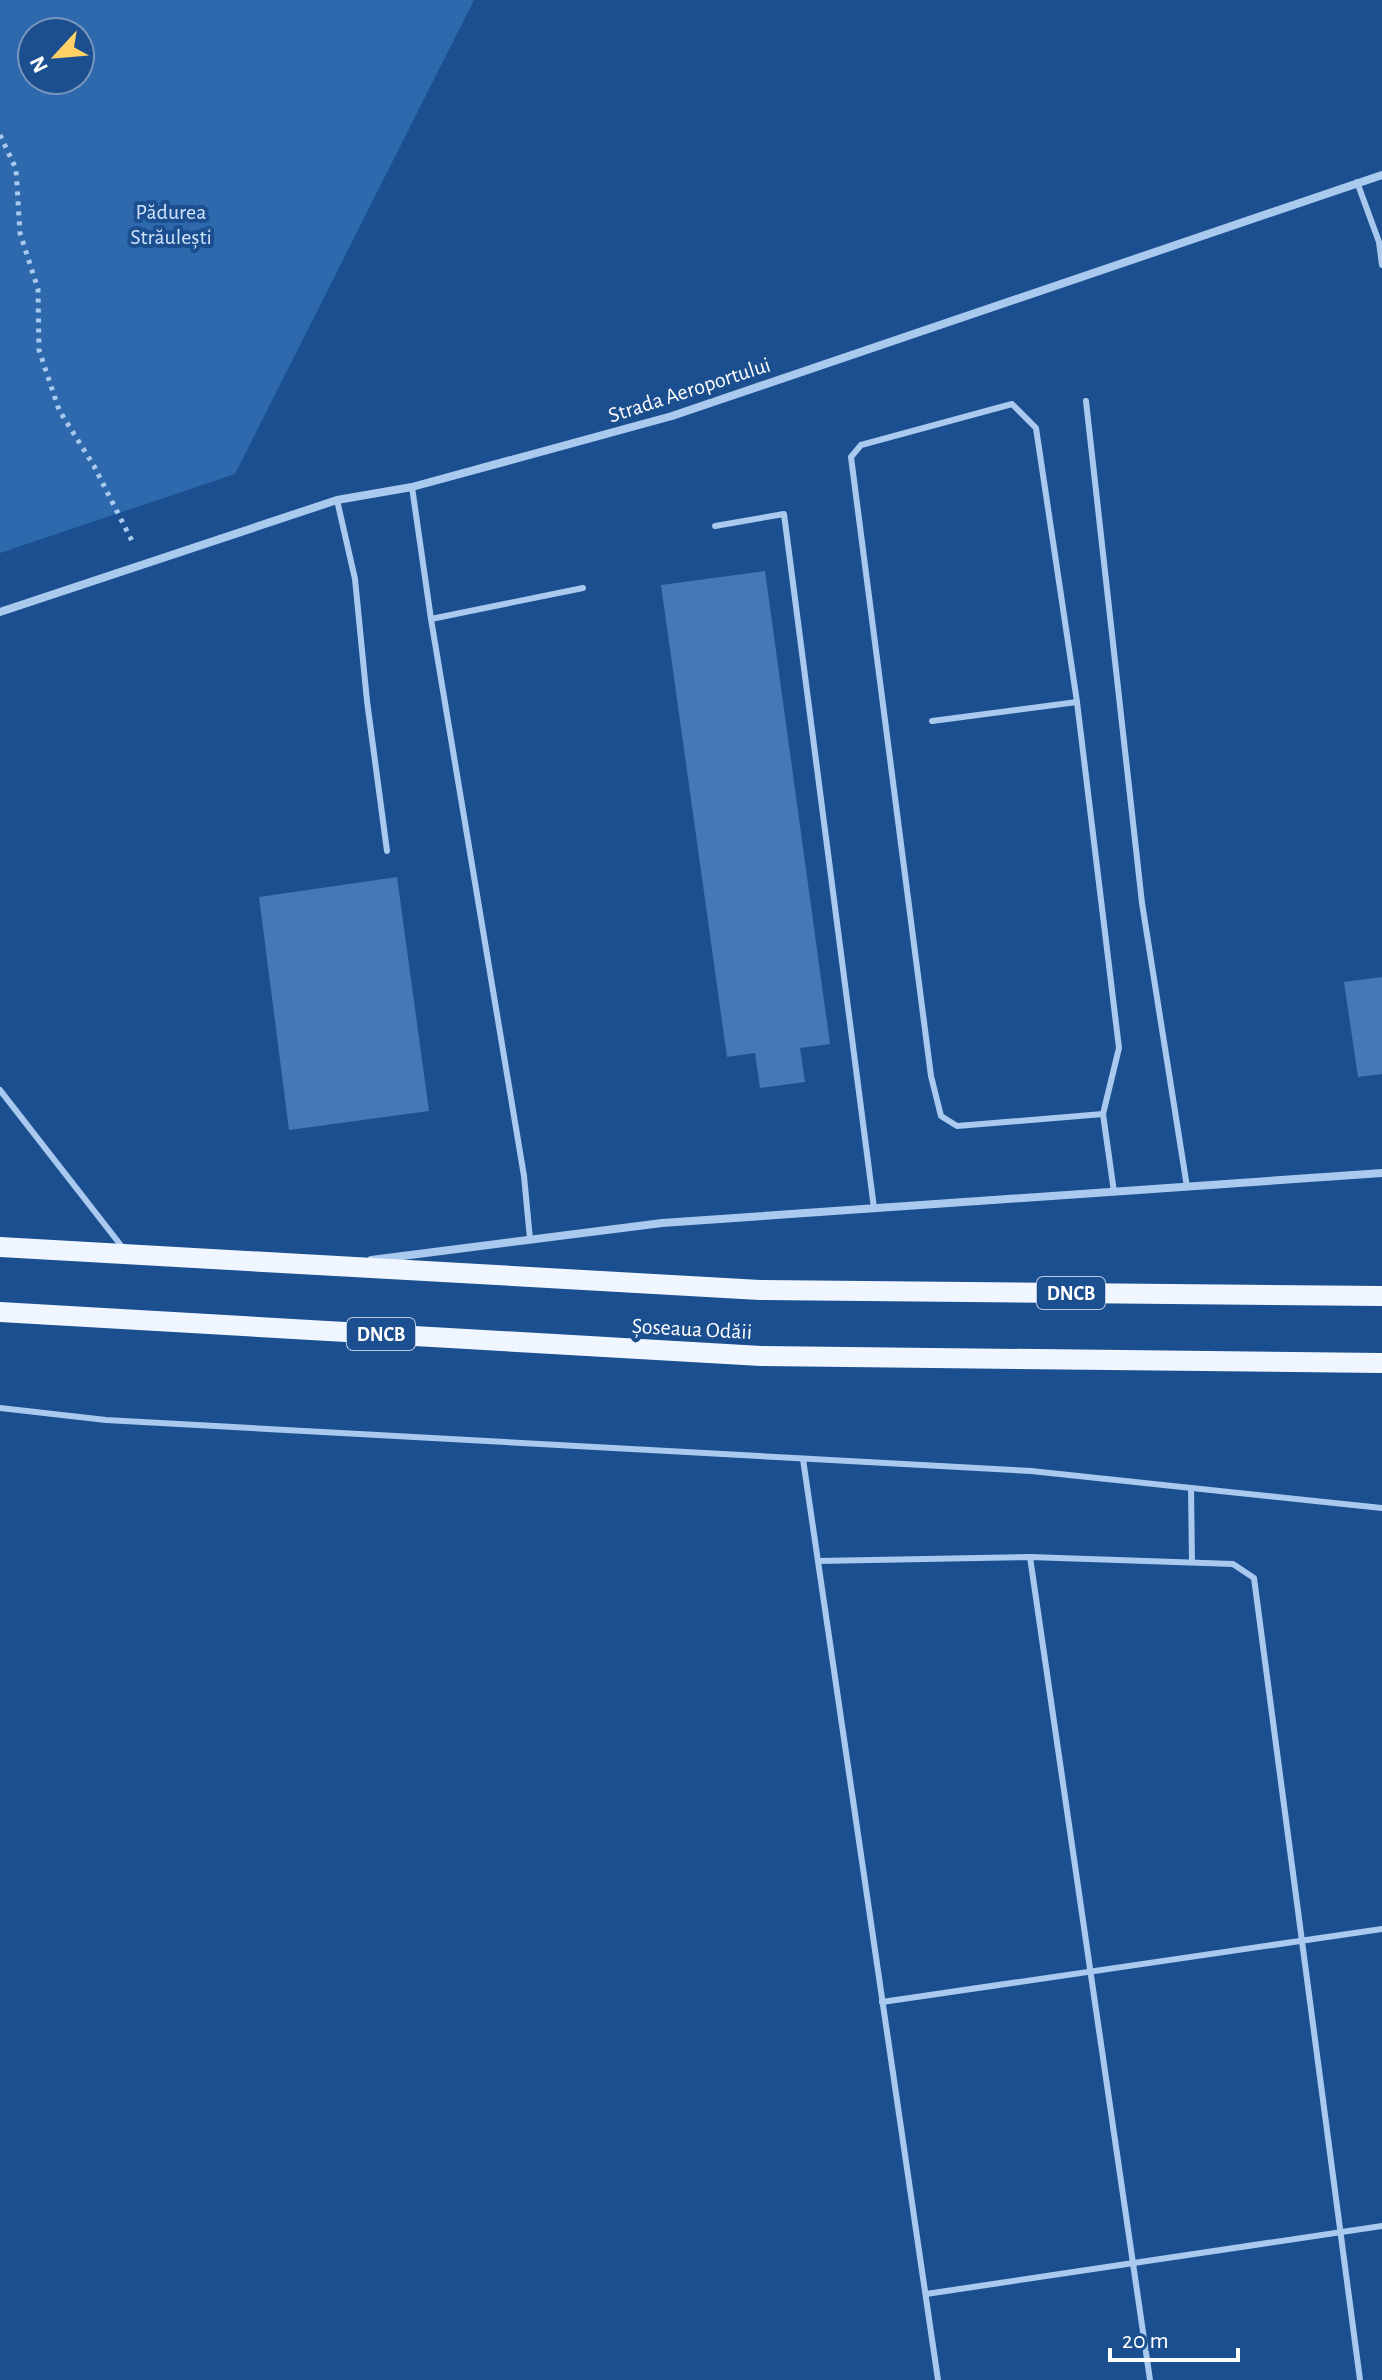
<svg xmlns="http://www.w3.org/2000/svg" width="1382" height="2380" font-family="'Alegreya Sans',sans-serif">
<rect width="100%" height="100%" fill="#1b4f8f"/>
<path fill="#2e69ad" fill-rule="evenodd" d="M0,0H474L235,474L0,553ZM32,32H80V80H32Z"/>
<g fill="#4478b7">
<path d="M765,571L830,1044L800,1048L805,1082L760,1088L755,1053L727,1057L661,585Z"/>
<path d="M397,877L429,1111L289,1130L259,897Z"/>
<path d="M1382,977V1074L1358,1077L1344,982Z"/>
</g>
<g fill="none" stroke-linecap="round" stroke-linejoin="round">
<path stroke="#a9c9ee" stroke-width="5" stroke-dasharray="4 6" stroke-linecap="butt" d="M0,135L16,169L20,233L38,289L39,350L59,410L94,466L132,541"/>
<g stroke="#a9c9ee" stroke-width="6">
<path d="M1357,182L1379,242L1382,265"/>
<path d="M1086,401L1142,903L1187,1187"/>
<path d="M412,487L431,619"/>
<path d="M337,500L355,579L367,701L387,851"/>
<path d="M715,526L784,514L874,1208"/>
<path d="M932,721L1077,702"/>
<path d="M0,1090L123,1248"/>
<path d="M1103,1114L957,1126L941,1116L931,1076L851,457L861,445L1012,404L1036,428L1077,702L1119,1048L1103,1114L1114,1192"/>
<path d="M530,1239L524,1176L431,619L583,588"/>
<path d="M0,1408L106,1420L1031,1471L1382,1508"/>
<path d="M803,1459L938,2380"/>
<path d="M1191,1488L1192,1562"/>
<path d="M1030,1557L1150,2380"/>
<path d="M818,1561L1030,1557L1233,1564L1254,1578L1360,2380"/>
<path d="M882,2002L1382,1929"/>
<path d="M926,2294L1382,2226"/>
</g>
<g stroke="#a9c9ee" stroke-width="8">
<path d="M0,612L337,500L412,487L672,416L1382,175"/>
<path d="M371,1260L662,1223L1382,1173"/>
</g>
<g stroke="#f0f6ff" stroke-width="20">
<path d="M0,1247L760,1290L1382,1296"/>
<path d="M0,1312L761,1356L1382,1363"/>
</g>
</g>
<g text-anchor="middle" stroke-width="8" stroke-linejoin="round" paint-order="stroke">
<g fill="#1b4f8f" stroke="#bbcadd" stroke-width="2">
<rect x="1037" y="1277" width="68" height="32" rx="6"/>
<rect x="347" y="1318" width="68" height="32" rx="6"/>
</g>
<g font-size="20" font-weight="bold" fill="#fff">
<text x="1071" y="1300">DNCB</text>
<text x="381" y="1341">DNCB</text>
</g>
<g font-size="22" fill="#cfe3fa" stroke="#1b4f8f">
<text x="171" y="219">Pădurea<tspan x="171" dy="25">Străulești</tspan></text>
</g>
<g font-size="22" fill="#fff" stroke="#1b4f8f">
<text transform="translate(689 389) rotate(-18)" y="8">Strada Aeroportului</text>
<text transform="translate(692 1328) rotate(3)" y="8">Șoseaua Odăii</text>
</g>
</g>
<g transform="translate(56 56) rotate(244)"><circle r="38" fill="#1b4f8f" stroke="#7695bc" stroke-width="2"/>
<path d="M0-6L14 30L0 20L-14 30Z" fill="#ffd166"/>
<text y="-12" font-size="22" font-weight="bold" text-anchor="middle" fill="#ffffff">N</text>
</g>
<path d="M1110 2348v12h128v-12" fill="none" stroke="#ffffff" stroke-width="4"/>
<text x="1122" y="2348" font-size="24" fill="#ffffff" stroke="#1b4f8f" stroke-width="6" paint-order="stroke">20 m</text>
</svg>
